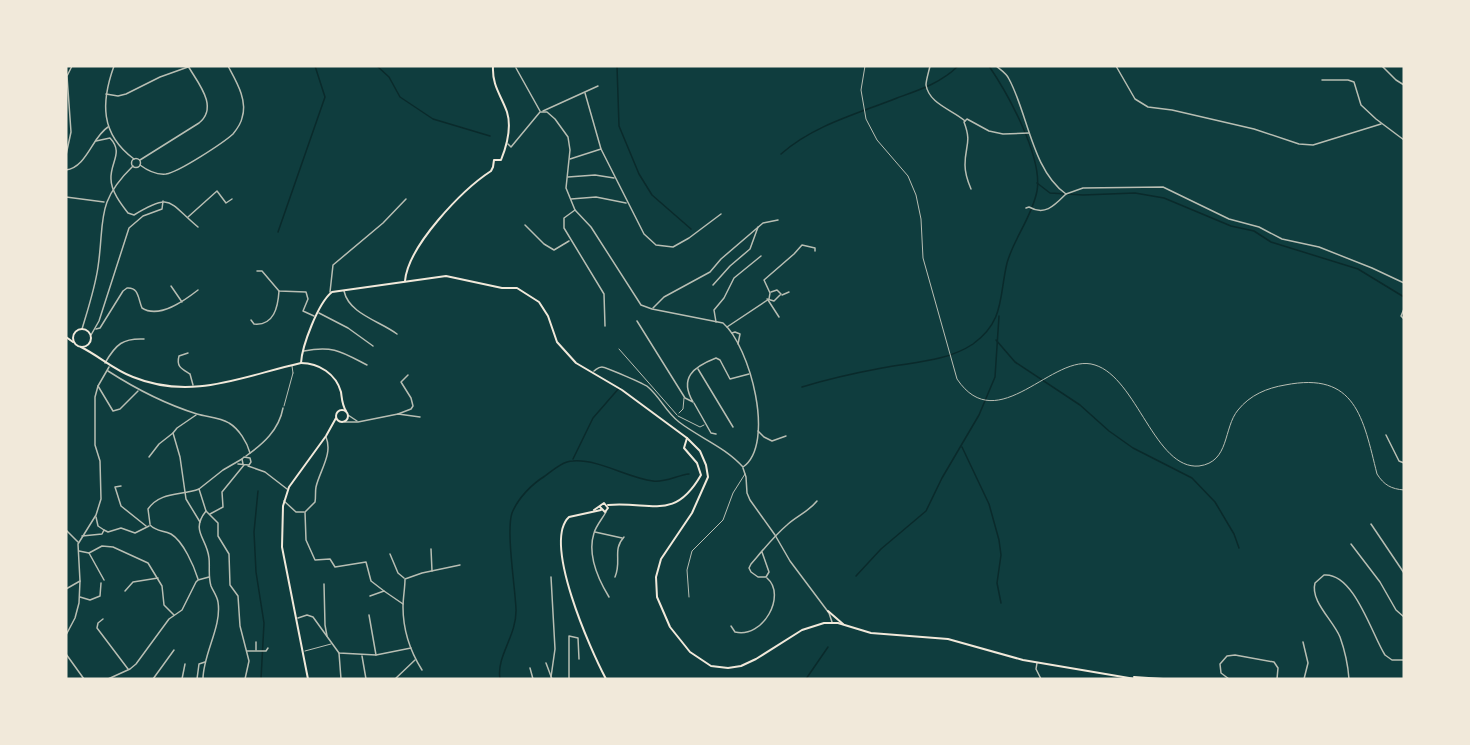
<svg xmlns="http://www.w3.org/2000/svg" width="1470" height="745" font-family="Figtree,sans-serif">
<rect width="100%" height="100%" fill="#0f3d3e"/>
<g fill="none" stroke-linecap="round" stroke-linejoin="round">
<g stroke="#0a2a2b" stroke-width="1.5">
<path d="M377,66L389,77L400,97L433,119L490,136"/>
<path d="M617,66L619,126L639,174L652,195L691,229"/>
<path d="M781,154C814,125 857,114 897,98C919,90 941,83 958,66"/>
<path d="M1037,183L1050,193L1083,195L1135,193L1164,198L1231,226L1254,231L1271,242L1358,269L1404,297"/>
<path d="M278,232L325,97L315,66"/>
<path d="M996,340L1015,362L1080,405L1109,431L1133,448L1192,478L1215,502L1234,534L1239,548"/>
<path d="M802,387C828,379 855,373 882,368C912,362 946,362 973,344C1005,321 999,296 1007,263C1014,238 1032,217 1037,191C1043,157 1008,94 989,66"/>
<path d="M962,447L989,504L999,540L1001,555L997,583L1001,603"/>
<path d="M573,459L593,418L620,387"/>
<path d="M258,491L254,532L256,572L264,623L261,679"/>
<path d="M856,576L881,549L926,511L942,478L979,415L995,377L999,316"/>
<path d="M500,679C496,656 517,636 516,609C515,586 506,531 512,513C518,498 532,484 545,476C553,470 563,461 573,461C599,459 628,478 653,481C664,483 678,475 689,474"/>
<path d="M806,679L828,647"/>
</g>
<g stroke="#b8beb3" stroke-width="1">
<path d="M865,66L861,90L866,119L877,140L908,176L916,195L921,219L923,258L957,379C998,440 1053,351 1095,365C1137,378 1155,470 1199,466C1230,462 1223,428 1238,410C1250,395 1267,388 1285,385C1356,371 1363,418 1377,474C1384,485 1391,489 1404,490"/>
<path d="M284,406L293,373"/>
<path d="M689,597L687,570L692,551L723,520L733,493L745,474"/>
<path d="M305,651L331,644"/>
</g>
<g stroke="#b8beb3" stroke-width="1">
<path d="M619,349L677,415"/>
<path d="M292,366L293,373"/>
<path d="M679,413L683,409L684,398"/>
<path d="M678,416L700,427L704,425"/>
</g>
<g stroke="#b8beb3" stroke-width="1.5">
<path d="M114,66C101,102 100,134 134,159"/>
<path d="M122,66H128"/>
<path d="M930,66C929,71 926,80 926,85C929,104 953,110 965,121"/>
<path d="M996,66C1001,70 1007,74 1009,79C1028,114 1032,170 1066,194C1054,206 1045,216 1029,207L1026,208"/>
<path d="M1116,66L1135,99L1148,107L1172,110L1254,129L1299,144L1313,145L1381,124"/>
<path d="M1382,66L1396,80L1404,85"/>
<path d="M516,68L540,111"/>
<path d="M1322,80H1348L1354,82L1361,105L1376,119L1404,140"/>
<path d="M585,93L601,149L644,234L656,245L673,247L689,238L721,214"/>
<path d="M106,94L118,96L126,94L160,77L188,67"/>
<path d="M543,111L598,86"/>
<path d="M96,141L110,138C124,153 110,162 111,179C111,191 121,204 128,213L134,215C172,192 168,202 198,227"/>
<path d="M66,155L71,132L67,76L72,66"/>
<circle cx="136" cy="163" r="4.5"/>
<path d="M570,159L601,149"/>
<path d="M140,160L199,123C219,107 198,83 188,66"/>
<path d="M140,165C148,171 156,175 166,174C179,172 223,143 233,134C237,129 241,124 242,118C248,100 236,81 228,66"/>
<path d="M66,170C87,167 92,137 108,127"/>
<path d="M568,177L595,175L614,178"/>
<path d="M971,189C968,182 965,173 965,165C965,145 972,143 964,122L967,119L989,131L1003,134L1029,133"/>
<path d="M66,197L104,202"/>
<path d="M571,199L596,197L626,203"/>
<path d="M575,210L564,218V228L604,294L605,326"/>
<path d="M188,217L217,191L226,203L232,199"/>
<path d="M525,225L544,244L554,250L569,241"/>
<path d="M66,257V273"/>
<path d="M257,271H262L279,291L306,292L308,299L303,311L314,316"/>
<path d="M713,285L730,266L750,249L758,227"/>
<path d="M171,286L182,302"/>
<path d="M344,291C349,314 380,321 397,334"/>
<path d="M330,292L333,265L383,223L406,199"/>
<path d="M782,295L789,292"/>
<path d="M767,299L774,301L781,294L777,290L771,292"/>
<path d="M768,300L779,317"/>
<path d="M653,308L664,297L710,272L721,259L763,223L778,220"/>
<path d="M1404,309L1401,316L1404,319"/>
<path d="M319,313L348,328L373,346"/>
<path d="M251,320L254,324C274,326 278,307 279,291"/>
<path d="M637,321L685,398L693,402C679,378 693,367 716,358L720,360L730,379L749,374"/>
<path d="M716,322L714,310L724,298L734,278L761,256"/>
<path d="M727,327L769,299L770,293L764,280L794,254L802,245L815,248V251"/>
<path d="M82,329C88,309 95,288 98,267C105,220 95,203 133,166"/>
<path d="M96,329L100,328L123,291L127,288C139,287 138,299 142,308C159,319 184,301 198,290"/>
<path d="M91,335L99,321L129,228L143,216L162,209L163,201"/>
<path d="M304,351C333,345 342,352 367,365"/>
<path d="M188,353L179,356C176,367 182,369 190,374L193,385"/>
<path d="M105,363C116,344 123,338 144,339"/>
<path d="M698,369L733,427"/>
<path d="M108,371C136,389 165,404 197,414C207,417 220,417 229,423C239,429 247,442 250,453"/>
<path d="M98,386L113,411L120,409L138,391"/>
<path d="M694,403L711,433L716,434"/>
<path d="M398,414L411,409L413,406L411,398L401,382L408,375"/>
<path d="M196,415L177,428L173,433L180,457L186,499L200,522"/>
<path d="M348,415L357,421"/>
<path d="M345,422H358L398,414L420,417"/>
<path d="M758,431L764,437L772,441L786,436"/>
<path d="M1386,435L1399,461L1404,463"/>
<path d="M326,437C333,454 320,470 316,487C315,492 316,497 315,502L305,512L306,540L315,560L330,559L335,567L366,562L371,581L384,591"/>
<path d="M246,456C263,444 279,430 283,408"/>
<path d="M149,457L159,444L173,433"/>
<path d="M743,468L746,477L747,493L750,500L775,535L790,561L829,613L832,622"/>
<path d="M121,486L115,487L121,506L146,526"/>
<path d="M284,501L296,512H304"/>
<path d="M206,511L218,523V536L229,554L230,585L238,596L240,626L249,661L245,679"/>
<path d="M606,512C602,519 596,526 594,533C587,555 598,579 609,597"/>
<path d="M210,514L223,507L222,492L244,465"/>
<path d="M96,517L98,526L104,530"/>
<path d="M150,524L148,509C161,491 181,496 199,489"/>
<path d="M1371,524L1404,573"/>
<path d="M150,525C157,532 163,530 171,534C183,541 194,566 198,579"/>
<path d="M66,530L78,542"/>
<path d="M595,532L622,538"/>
<path d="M82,536L102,534L104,530L108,532L121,528L135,533L149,526"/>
<path d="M1351,544L1380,582L1396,610L1404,617"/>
<path d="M431,549L432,571"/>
<path d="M79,551L89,553L102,546L113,547L148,563L162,586L164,605L174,615"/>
<path d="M762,552L769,572L766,577H758L751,572L749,568L751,564C763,550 774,536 787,525C797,516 808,512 817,501"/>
<path d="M89,553L104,580"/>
<path d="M390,554L398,573L404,578"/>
<path d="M551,577L555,649L551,677"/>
<path d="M615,577C622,561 612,550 624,537"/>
<path d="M324,584L325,625L327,636"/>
<path d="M66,589L80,581"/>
<path d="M125,591L133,582L158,578"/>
<path d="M370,596L384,591L403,604"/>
<path d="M80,597L90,600L100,596L101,583"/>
<path d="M369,615L376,655"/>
<path d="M298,618L307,615L313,617L339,653L376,655L411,648"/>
<path d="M103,619L98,623L97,628L128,669"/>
<path d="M731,626L735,632C763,639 787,595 767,578"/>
<path d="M1303,642L1308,663L1304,679"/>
<path d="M256,650V642"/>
<path d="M247,651H266L268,648"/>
<path d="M339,653L341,679"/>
<path d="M66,654L84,679"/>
<path d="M362,656L366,679"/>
<path d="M546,663L552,679"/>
<path d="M1037,663L1036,669L1041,679"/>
<path d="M530,668L533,679"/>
<path d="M422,670C410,651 403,629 403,607C403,598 405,588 405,579L422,573L460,565"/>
<path d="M108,679L130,669L136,664L169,619L182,610L196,582L198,580L209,577"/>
<path d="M153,679L174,650"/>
<path d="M182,679L185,664"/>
<path d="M197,679L199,664L205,662"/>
<path d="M395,679L415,660"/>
<path d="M569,679V636L578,638L579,659"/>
<path d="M1229,679L1221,673L1220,664L1227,656L1235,655L1274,662L1278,668L1277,679"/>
<path d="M1349,679C1348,665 1345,651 1340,637C1333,620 1310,601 1315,583L1324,575C1354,572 1372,635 1385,655L1392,660H1404"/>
</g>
<g stroke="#b8beb3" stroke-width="1.5">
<path d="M508,144L511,147L540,112H547L555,119L568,137L570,150L566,188L575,210L591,227L641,305L652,309L723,323C750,346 776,444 743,467C725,447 700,438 679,422C666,412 660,397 648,387C645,384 605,367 602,367C598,367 597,369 594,371"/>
<path d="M1066,194L1083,188L1163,187L1229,219L1259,227L1282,239L1319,247L1372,268L1404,283"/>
<path d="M732,333L735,332L740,334L738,344"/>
<path d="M238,464L249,465L251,462L250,458L244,457L242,459L243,464"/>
<path d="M248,466L265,472L287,489"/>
<path d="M66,635L75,618L79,603L80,581L78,544L96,515L101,499L100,461L95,445V397L98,386L109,367"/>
<path d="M203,679C203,654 222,627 218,602C217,596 213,591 211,586C208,576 210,567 209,558C207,538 190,531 206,511L199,489L223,470L242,459"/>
</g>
<g stroke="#f1e9da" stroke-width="2">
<path d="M405,281C408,246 462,190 491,171L493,167L494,160H501C507,145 512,128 507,112C501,95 492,86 493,66"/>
<path d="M301,363C319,363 336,374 341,392C342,399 342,405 346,411"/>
<circle cx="342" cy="416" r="6"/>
<path d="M608,505C651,501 674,522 701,475L697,463L684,448L687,438"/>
<path d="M594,510L604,503L608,508L605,512L600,507"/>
<path d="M601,510L569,517C542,542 591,651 606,679"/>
<path d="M308,679L282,547L283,506L289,487L326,436L336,418"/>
</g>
<g stroke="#f1e9da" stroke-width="2">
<circle cx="82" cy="338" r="9"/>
<path d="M66,337L73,342"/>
<path d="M81,347C99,356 114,370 133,377C192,401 243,376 301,363C302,346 318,303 332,292L446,276L502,288H517L539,302L548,316L557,342L576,363L622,390L687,438L700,451L706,465L708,477L692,513L661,559L656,577L657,597L670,627L690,652L711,666L728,668L741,666L756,659L802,630L824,623H838L871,633L948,639L1023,660L1135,679"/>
<path d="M828,611L843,624"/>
<path d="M1134,677L1163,679"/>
</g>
</g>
<rect width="1470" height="745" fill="none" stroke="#f1e9da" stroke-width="135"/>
</svg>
